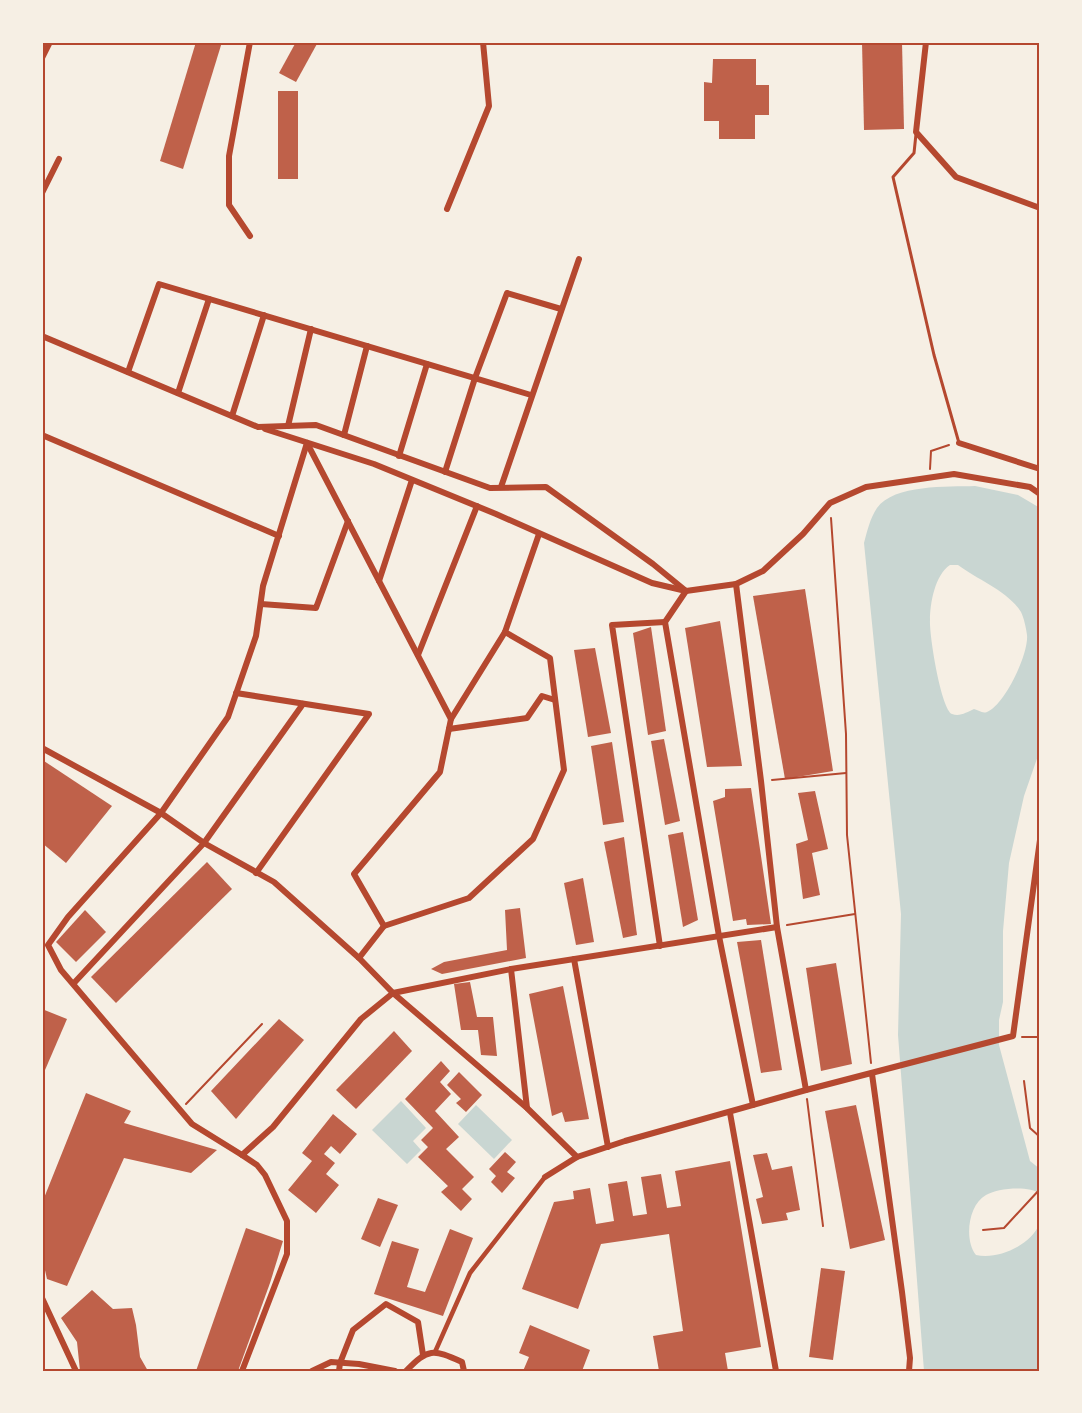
<svg xmlns="http://www.w3.org/2000/svg" width="1082" height="1413" font-family="'Public Sans',sans-serif">
<rect width="100%" height="100%" fill="#f6efe4"/>
<g fill="#c9d6d2" fill-rule="evenodd">
<path d="M975,486L1018,495L1040,508V750L1024,796L1009,863L1003,931V1002L999,1020V1045L1030,1161L1040,1169V1194C1030,1185 997,1188 986,1195C968,1205 964,1240 976,1255C999,1260 1031,1245 1040,1223V1371H924L898,1035L901,914L864,543C867,532 870,518 877,508C894,484 948,487 975,486ZM950,565H958C978,580 1008,591 1021,612C1024,618 1026,628 1027,635C1029,653 1005,705 987,712C982,714 979,710 974,709C967,712 960,717 952,714C941,709 929,634 930,620C930,603 935,575 950,565Z"/>
<path d="M401,1101L426,1128L413,1141L421,1150L407,1164L372,1130Z"/>
<path d="M476,1105L512,1140L494,1159L458,1124Z"/>
</g>
<g fill="#bf614a">
<path d="M196,42H222L183,169L160,161Z"/>
<path d="M296,42H318L296,82L279,73Z"/>
<path d="M862,42H902L904,129L864,130Z"/>
<path d="M713,59H756V85H769V115H755V139H719V121H704V82L712,83Z"/>
<rect x="278" y="91" width="20" height="88"/>
<path d="M805,589L833,771L785,779L753,596Z"/>
<path d="M720,621L742,766L707,767L685,628Z"/>
<path d="M651,627L666,731L648,735L633,633Z"/>
<path d="M595,648L611,733L588,737L574,650Z"/>
<path d="M664,739L680,821L665,825L651,741Z"/>
<path d="M612,742L624,822L603,825L591,746Z"/>
<path d="M44,761L112,806L66,863L42,843V766Z"/>
<path d="M751,788L771,924L747,925L746,919L733,921L713,801L725,797V789Z"/>
<path d="M815,791L828,849L812,853L820,895L803,899L796,844L808,840L798,793Z"/>
<path d="M683,832L698,920L683,927L668,835Z"/>
<path d="M624,837L637,935L623,938L604,842Z"/>
<path d="M207,862L232,889L116,1003L91,977Z"/>
<path d="M583,878L594,942L576,945L564,883Z"/>
<path d="M520,908L526,958L442,974L431,969L444,962L507,950L505,910Z"/>
<path d="M85,910L106,932L76,962L56,942Z"/>
<path d="M761,940L782,1070L761,1073L737,942Z"/>
<path d="M836,963L852,1064L821,1071L806,968Z"/>
<path d="M470,982L477,1017H493L497,1056L481,1055L478,1030H461L454,984Z"/>
<path d="M563,986L589,1119L565,1122L562,1112L552,1116L529,994Z"/>
<path d="M42,1009L67,1019L42,1077Z"/>
<path d="M279,1019L304,1040L236,1119L211,1091Z"/>
<path d="M394,1031L412,1051L356,1109L336,1090Z"/>
<path d="M441,1061L450,1071L440,1082L451,1094L435,1111L459,1137L446,1149L474,1177L462,1189L472,1199L461,1211L441,1192L448,1186L418,1157L428,1147L421,1140L433,1128L405,1099Z"/>
<path d="M459,1072L482,1095L466,1112L456,1103L461,1099L447,1085Z"/>
<path d="M86,1093L131,1111L124,1123L217,1150L191,1173L124,1158L67,1286L47,1279L42,1257V1203Z"/>
<path d="M856,1105L885,1240L850,1249L825,1111Z"/>
<path d="M333,1114L357,1134L340,1154L331,1146L324,1154L335,1163L326,1174L339,1185L316,1213L288,1190L312,1161L302,1153Z"/>
<path d="M505,1152L516,1162L507,1172L515,1178L502,1193L491,1182L496,1176L489,1169Z"/>
<path d="M767,1153L772,1170L792,1166L800,1210L786,1213L788,1220L762,1224L756,1199L763,1197L753,1155Z"/>
<path d="M730,1161L761,1347L725,1353L728,1371H659L653,1336L683,1331L669,1234L601,1244L578,1309L522,1289L554,1202L574,1199L573,1191L590,1188L596,1224L614,1221L608,1184L627,1181L633,1216L647,1214L641,1177L661,1174L667,1208L681,1206L675,1171Z"/>
<path d="M378,1198L398,1205L380,1247L361,1239Z"/>
<path d="M246,1228L283,1241L270,1283L238,1371H196Z"/>
<path d="M450,1229L473,1238L443,1316L374,1294L392,1241L419,1249L407,1287L425,1292Z"/>
<path d="M821,1268L845,1271L833,1360L809,1357Z"/>
<path d="M92,1290L113,1309L132,1308L136,1325L140,1357L148,1371H80L77,1342L61,1318Z"/>
<path d="M530,1325L590,1350L582,1371H523L529,1357L519,1353Z"/>
</g>
<g fill="none" stroke-linecap="round" stroke-linejoin="round">
<g stroke="#b5482f" stroke-width="2">
<path d="M930,469L931,451L949,445"/>
<path d="M831,518L846,734L847,835L871,1063"/>
<path d="M772,780L846,773"/>
<path d="M787,925L855,914"/>
<path d="M1022,1037H1040"/>
<path d="M1024,1081L1030,1128L1040,1137"/>
<path d="M807,1099L823,1226"/>
<path d="M186,1104L262,1024"/>
<path d="M983,1230L1004,1228L1040,1189"/>
</g>
<path stroke="#b5482f" stroke-width="3" d="M916,134L914,153L893,177L934,355L959,443"/>
<path stroke="#b5482f" stroke-width="4.5" d="M435,1352L470,1273L545,1177"/>
<g stroke="#b5482f" stroke-width="6">
<path d="M926,42L916,132L956,177L1040,208"/>
<path d="M42,58L50,42"/>
<path d="M42,193L59,159"/>
<path d="M447,209L489,106L483,42"/>
<path d="M250,236L229,205V156L250,42"/>
<path d="M42,336L258,427L316,425L490,488L546,487L653,564L686,591L736,584L763,571L803,534L830,503L866,487L954,474L1030,487L1040,494"/>
<path d="M128,372L159,284L531,395"/>
<path d="M178,393L209,299"/>
<path d="M232,416L264,315"/>
<path d="M288,426L311,329"/>
<path d="M265,429L374,464L496,514L652,583L686,591L665,622L719,936L753,1105"/>
<path d="M42,435L279,536"/>
<path d="M344,435L367,346"/>
<path d="M307,443L451,719L440,772L354,874L384,926"/>
<path d="M959,443L1040,469"/>
<path d="M399,456L427,364"/>
<path d="M445,472L475,378L507,293L561,309"/>
<path d="M501,487L579,259"/>
<path d="M379,581L412,480"/>
<path d="M736,584L761,781L777,927"/>
<path d="M261,604L316,608L348,521"/>
<path d="M418,655L477,506"/>
<path d="M236,693L369,714L256,873"/>
<path d="M451,719L505,632L539,534"/>
<path d="M449,729L527,718L542,696L555,700"/>
<path d="M42,748L161,813L204,843L274,882L359,958L393,993L527,1108L577,1157"/>
<path d="M660,946L612,625L665,622"/>
<path d="M359,958L384,926L469,898L533,839L564,770L550,658L505,632"/>
<path d="M574,959L608,1147"/>
<path d="M511,969L527,1108"/>
<path d="M74,983L204,843L303,704"/>
<path d="M872,1074L902,1292L910,1358L909,1371"/>
<path d="M730,1113L776,1371"/>
<path d="M242,1155L192,1124L61,970L48,945L68,917L161,813L228,717L256,636L263,586L307,443"/>
<path d="M545,1177L577,1157L625,1141L806,1090L1013,1036L1040,840"/>
<path d="M42,1298L76,1371"/>
<path d="M242,1371L287,1254V1221L265,1175L257,1165L242,1155L273,1127L361,1019L393,993L511,969L777,927L806,1090"/>
<path d="M312,1371L331,1362L359,1364L395,1371"/>
<path d="M339,1371L340,1363L353,1330L386,1304L418,1322L423,1355"/>
<path d="M406,1371C428,1348 433,1349 462,1362L464,1371"/>
</g>
</g>
<rect width="1082" height="1413" fill="none" stroke="#f6efe4" stroke-width="87"/>
<rect x="44" y="44" width="994" height="1326" fill="none" stroke="#b5482f" stroke-width="2"/>
</svg>
